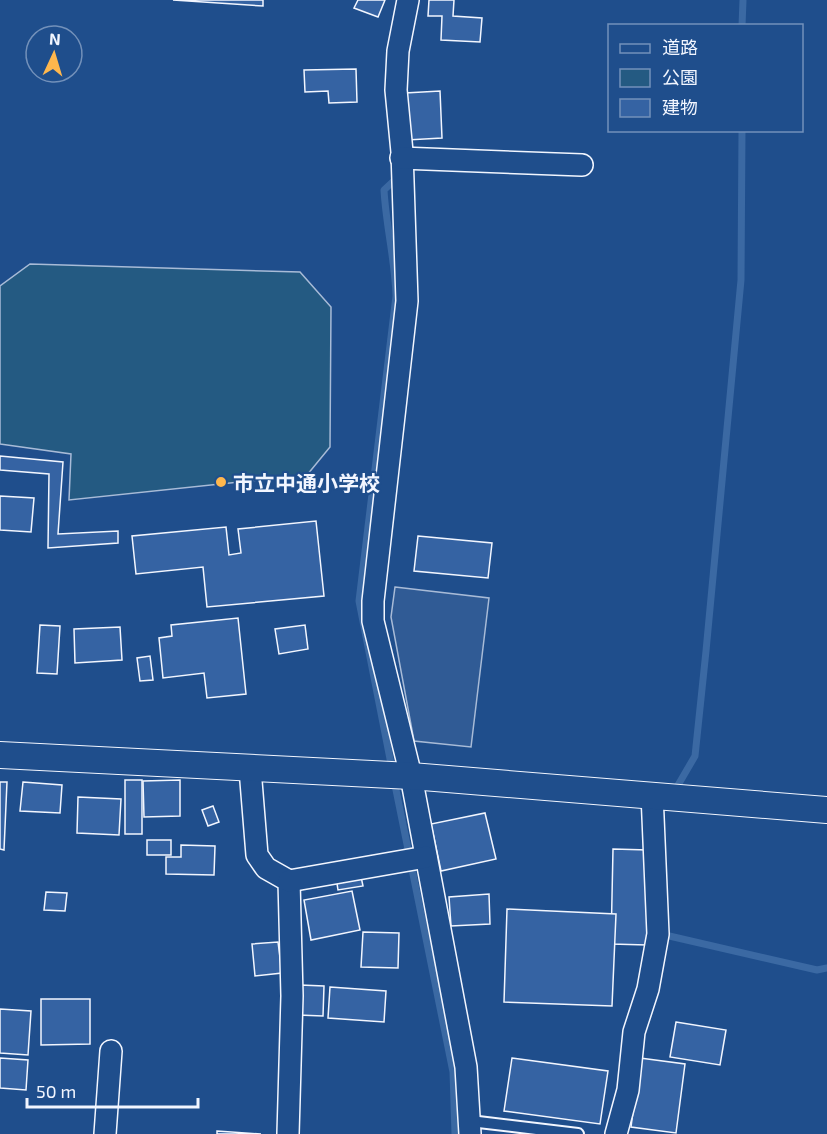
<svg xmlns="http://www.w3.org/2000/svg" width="827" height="1134" font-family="'Exo 2','Noto Sans JP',sans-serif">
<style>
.green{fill:#245a82;stroke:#a8bbd7;stroke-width:1.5}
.parking{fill:#305b95;stroke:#a8bbd7;stroke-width:1.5}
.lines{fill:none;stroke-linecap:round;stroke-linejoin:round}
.stream{stroke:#3b69a3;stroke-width:7}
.building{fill:#3563a3;stroke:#f2f6ff;stroke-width:1.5}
.service-casing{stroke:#f2f6ff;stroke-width:14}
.minor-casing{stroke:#f2f6ff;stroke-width:24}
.tertiary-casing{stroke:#f2f6ff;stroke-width:28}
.service{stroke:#1f4e8c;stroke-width:10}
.minor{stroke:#1f4e8c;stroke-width:21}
.tertiary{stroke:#1f4e8c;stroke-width:26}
.poi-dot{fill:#ffb74d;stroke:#1f4e8c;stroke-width:2}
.labels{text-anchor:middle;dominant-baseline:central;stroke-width:4.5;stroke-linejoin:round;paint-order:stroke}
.poi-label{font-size:21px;font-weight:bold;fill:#f2f6ff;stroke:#1f4e8c;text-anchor:start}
</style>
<rect width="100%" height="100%" fill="#1f4e8c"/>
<!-- green -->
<path class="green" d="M30,264L300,272L331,307L330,447L307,475L69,500L71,454L0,444V286Z"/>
<!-- parking -->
<path class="parking" d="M395,587L489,598L471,747L414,741L391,617Z"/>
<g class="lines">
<!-- stream -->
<g class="stream">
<path d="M742,26L743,0"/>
<path d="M392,769L359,601L396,296C395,260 386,226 384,190L398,177"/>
<path d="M394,780L453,1072L455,1134"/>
<path d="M674,792L695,756L706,651L741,280L742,130"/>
<path d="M665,935L817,970L827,968"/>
</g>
</g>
<!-- building -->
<g class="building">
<path d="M173,0H263V6Z"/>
<path d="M358,0H385L378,17L354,8Z"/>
<path d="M429,0H454L453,16L482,18L480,42L441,40L442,16H428Z"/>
<path d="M356,69L357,102L329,103L328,91L305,92L304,70Z"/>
<path d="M440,91L442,138L407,140L405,93Z"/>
<path d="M0,456L63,462L58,534L118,531V543L48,548L49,474L0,470Z"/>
<path d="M0,496L34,498L31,532L0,530Z"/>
<path d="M316,521L324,596L207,607L203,567L136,574L132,536L226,527L229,555L241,553L238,529Z"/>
<path d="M418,536L492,543L488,578L414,571Z"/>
<path d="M238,618L246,694L207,698L204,673L163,678L159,638L172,636L171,625Z"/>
<path d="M40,625L60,626L57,674L37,673Z"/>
<path d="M305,625L308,649L279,654L275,629Z"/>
<path d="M120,627L122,660L75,663L74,629Z"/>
<path d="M150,656L153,680L140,681L137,658Z"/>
<rect x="125" y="780" width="17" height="54"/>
<path d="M180,780V816L144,817L143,781Z"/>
<path d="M0,782H7L4,850L0,849Z"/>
<path d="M23,782L62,785L60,813L20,811Z"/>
<path d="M78,797L121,799L119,835L77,833Z"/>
<path d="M213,806L219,822L208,826L202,810Z"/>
<path d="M485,813L496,859L441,871L431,824Z"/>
<rect x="147" y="840" width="24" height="15"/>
<path d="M181,845L215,846L214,875L166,874V857H181Z"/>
<path d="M613,849L648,850L647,945L611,944Z"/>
<path d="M360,872L363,886L338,890L336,877Z"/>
<path d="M352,891L360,930L311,940L304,900Z"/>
<path d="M46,892L67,893L65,911L44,910Z"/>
<path d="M489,894L490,924L451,926L449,897Z"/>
<path d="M507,909L616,914L612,1006L504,1002Z"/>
<path d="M363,932L399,933L398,968L361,967Z"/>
<path d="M278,942L282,973L255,976L252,944Z"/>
<path d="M300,985L324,986L323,1016L298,1015Z"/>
<path d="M330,987L386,991L384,1022L328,1018Z"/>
<path d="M41,999H90V1044L41,1045Z"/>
<path d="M0,1009L31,1011L28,1055L0,1053Z"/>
<path d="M676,1022L726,1030L720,1065L670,1057Z"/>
<path d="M0,1058L28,1060L26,1090L0,1088Z"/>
<path d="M512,1058L608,1071L600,1124L504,1111Z"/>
<path d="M640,1058L685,1064L676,1133L631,1127Z"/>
<path d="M217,1131L261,1134H217Z"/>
</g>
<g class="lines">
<defs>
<path id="service" d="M470,1121L578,1134"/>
<g id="minor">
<path d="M408,0L398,51L396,90L402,152L407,301L373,601V621L411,776L466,1067L470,1134"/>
<path d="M401,158L582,165"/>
<path d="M250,769L257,855L266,868L289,881L292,996L288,1134"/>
<path d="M289,881L426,857"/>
<path d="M105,1134L111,1051"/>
<path d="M616,1134L628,1090L634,1032L648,989L658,934L652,794"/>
</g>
<path id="tertiary" d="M0,755L411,776L827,810"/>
</defs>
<!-- service casing -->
<use href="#service" class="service-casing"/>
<!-- minor casing -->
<use href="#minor" class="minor-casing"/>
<!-- tertiary casing -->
<use href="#tertiary" class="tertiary-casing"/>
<!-- service -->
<use href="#service" class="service"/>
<!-- minor -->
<use href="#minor" class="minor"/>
<!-- tertiary -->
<use href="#tertiary" class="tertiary"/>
</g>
<!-- markers -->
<circle class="poi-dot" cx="221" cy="482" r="6"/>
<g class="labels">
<!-- poi labels -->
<g class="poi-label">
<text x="233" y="482">市立中通小学校</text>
</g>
</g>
<!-- legend -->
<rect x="608" y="24" width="195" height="108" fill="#1f4e8c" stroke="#7391ba" stroke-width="1.5"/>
<rect x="620" y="44" width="30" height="9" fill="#1f4e8c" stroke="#7391ba" stroke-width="1.5"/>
<text x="662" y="54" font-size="18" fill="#f2f6ff">道路</text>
<rect x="620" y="69" width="30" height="18" fill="#245a82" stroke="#7391ba" stroke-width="1.5"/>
<text x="662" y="84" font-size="18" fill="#f2f6ff">公園</text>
<rect x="620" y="99" width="30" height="18" fill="#3563a3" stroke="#7391ba" stroke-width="1.5"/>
<text x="662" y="114" font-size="18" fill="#f2f6ff">建物</text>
<!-- north arrow -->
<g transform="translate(54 54) rotate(4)"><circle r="28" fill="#1f4e8c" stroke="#7391ba" stroke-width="1.5"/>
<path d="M0-4.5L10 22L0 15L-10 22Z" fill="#ffb74d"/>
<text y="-9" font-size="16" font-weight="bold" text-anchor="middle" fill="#f2f6ff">N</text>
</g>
<!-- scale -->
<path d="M27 1098v9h171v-9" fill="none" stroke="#f2f6ff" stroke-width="3"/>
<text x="36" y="1098" font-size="18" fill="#f2f6ff" stroke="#1f4e8c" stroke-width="4.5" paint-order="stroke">50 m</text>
</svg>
